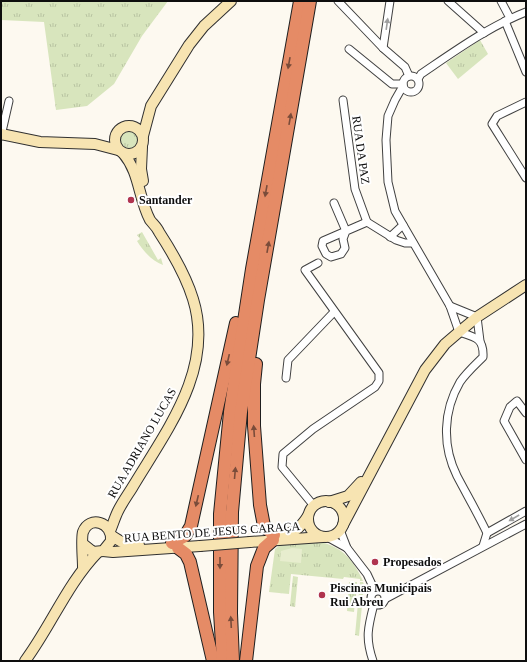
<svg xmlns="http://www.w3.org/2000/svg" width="527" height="662" font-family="'Times New Roman',serif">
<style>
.grass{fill:url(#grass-tufts)}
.pitch{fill:#e7edce}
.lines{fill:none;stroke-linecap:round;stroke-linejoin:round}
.street-casing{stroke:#414141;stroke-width:9}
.secondary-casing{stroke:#303030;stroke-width:12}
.highway-casing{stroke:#1f1f1f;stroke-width:14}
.street{stroke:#fff;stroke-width:7}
.secondary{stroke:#f7e4b2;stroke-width:10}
.highway{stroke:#e58b66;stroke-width:12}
.secondary-bridge-casing{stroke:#303030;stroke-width:12;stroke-linecap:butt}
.secondary-bridge{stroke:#f7e4b2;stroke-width:10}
.oneway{fill:#9f9f9f}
.oneway2{fill:#7a4c3a}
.poi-dot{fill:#b0344f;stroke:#fff;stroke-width:1.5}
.labels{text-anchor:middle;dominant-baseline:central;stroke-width:4;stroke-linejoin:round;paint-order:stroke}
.street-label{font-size:12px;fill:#0e0e0e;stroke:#fff}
.poi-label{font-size:12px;font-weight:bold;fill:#0e0e0e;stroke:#fff;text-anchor:start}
</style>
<defs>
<pattern id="grass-tufts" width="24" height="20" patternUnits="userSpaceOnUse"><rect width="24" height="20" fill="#d8e5bd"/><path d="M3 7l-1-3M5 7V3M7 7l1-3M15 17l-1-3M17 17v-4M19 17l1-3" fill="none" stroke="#b8c3a1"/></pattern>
</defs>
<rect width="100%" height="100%" fill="#fdf9f0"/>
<!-- grass -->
<g class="grass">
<path d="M1,1H168L142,36L114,84L87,106L56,110L44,22L1,20Z"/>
<path d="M480,40L488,54L458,79L446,63Z"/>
<circle cx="129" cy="141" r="11"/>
<path d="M142,232L158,260L161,258L163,265C152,261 143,251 137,241L140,239L137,235Z"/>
<path d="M320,542C343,547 354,561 363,581H360V579L344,577L343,579L291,574L289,594L269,592L275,549L280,545Z"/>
<path d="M293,576L298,577L295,607L290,606Z"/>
<path d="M349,582H357L354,612L347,611Z"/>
<path d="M360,582H363L364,585L359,636L355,635Z"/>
</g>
<!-- pitch -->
<path class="pitch" d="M292,548L302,549L301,563L280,561L281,551Z"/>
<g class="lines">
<defs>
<g id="street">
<path d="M338,1L383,48L405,67L409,76"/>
<path d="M448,1L484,33"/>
<path d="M501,1L510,18"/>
<path d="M505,21L526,72"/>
<path d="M383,48L390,1"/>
<path d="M349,49L392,84H403"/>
<circle cx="411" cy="84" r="8"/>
<path d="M418,79L421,74C455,51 488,27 526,12"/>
<path d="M403,86L395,100L388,116L386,140L388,182L395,211L450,306L459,332C475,337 484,338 483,357C476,364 466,373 460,382C443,411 442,446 457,476C467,495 478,514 487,533L483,546"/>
<path d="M343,100L355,189L367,222L396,240L405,243H413"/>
<path d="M526,102L497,116L492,124L526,178"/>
<path d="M1,136L9,101"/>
<path d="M334,203L346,231L343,239L345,248L341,254L331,257L326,254L322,246L323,241L367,222"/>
<path d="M390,237L403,225"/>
<path d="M450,306L477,317L480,341"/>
<path d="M286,378L288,360L334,312"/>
<path d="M526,413L517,401L510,407L504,421L526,460"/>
<path d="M314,506L282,467L283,454L313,429L375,387L379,381V373L305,270L318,263"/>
<path d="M340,530L347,548L367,574L375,591"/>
<path d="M487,533L526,511"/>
<path d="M327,537L347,548"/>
<circle cx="378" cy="598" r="7"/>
<path d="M385,599L526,524"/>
<path d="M373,661C365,638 368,627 374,604"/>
</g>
<g id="secondary">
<circle cx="129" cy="140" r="14"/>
<path d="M1,134L40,142L95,144L118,150"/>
<path d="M143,136L151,106L189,45L204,26L231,1"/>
<path d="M142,147L141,169L143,181"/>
<circle cx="326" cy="519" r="18"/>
<path d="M329,502L348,496L361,482"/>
<path d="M343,525L425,370L445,344L459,332L477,317L526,285"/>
<path d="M110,531C113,524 115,517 118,511C122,503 127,496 132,488C166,431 215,369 193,299C186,276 172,252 159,232C157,227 153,224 150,220C138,197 140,173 123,153"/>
<path d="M280,535C294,534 301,527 308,516"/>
<path d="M112,536C121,542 128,546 139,545"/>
<path d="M250,542L323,537"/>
<path d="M83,544L93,552L103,551L111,541C113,522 89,515 83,532C81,538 83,559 83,567"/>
<path d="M103,551L113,552L200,546"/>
<path d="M25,661C51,626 67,584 98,552"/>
</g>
<g id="highway">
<path d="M256,364L254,384V426L260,505L264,526L274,535"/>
<path d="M172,543L185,536L191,526L236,323"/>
<path d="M178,548L186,554L190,562L213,661"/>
<path d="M223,661L220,612V514L230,412L252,269L300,1"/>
<path d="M233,661L231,613L232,512L241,412L258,300L310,1"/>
<path d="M246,661L257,566L264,548L273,540"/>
</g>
</defs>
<!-- street casing -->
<use href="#street" class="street-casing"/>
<!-- secondary casing -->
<use href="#secondary" class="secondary-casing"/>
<!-- highway casing -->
<use href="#highway" class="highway-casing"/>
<!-- street -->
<use href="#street" class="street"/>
<!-- secondary -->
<use href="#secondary" class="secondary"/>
<!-- highway -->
<use href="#highway" class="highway"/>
<defs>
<path id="secondary-bridge" d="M200,546L250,542"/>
</defs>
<!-- secondary-bridge casing -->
<use href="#secondary-bridge" class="secondary-bridge-casing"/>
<!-- secondary-bridge -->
<use href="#secondary-bridge" class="secondary-bridge"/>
</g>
<!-- one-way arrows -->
<defs><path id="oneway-solid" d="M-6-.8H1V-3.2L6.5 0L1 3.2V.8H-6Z"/></defs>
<g class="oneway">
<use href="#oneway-solid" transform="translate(387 24) rotate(-82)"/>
<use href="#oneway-solid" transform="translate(514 518) rotate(150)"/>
</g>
<g class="oneway2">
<use href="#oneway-solid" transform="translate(289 63) rotate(100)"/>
<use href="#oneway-solid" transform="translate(290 119) rotate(-80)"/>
<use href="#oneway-solid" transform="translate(266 191) rotate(100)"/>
<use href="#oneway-solid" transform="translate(268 247) rotate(-80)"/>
<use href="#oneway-solid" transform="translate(228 360) rotate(103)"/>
<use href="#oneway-solid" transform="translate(254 431) rotate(-94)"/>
<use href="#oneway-solid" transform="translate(235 473) rotate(-85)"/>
<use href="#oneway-solid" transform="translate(197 501) rotate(103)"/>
<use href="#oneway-solid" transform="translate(220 563) rotate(90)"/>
<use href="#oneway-solid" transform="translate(231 622) rotate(-93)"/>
</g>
<!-- markers -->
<g class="poi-dot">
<circle cx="131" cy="200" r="4"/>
<circle cx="375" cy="562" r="4"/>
<circle cx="322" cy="595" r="4"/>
</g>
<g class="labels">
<!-- street labels -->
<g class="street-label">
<text transform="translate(361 150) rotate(82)">RUA DA PAZ</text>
<text transform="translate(142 443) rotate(-60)">RUA ADRIANO LUCAS</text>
<text transform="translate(212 532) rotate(-4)">RUA BENTO DE JESUS CARAÇA</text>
</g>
<!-- poi labels -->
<g class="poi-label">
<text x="139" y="200">Santander</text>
<text x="383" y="562">Propesados</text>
<text x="330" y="588">Piscinas Municipais<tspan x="330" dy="14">Rui Abreu</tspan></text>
</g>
</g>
<!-- border -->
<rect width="527" height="662" fill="none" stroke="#0e0e0e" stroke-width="4"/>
</svg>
